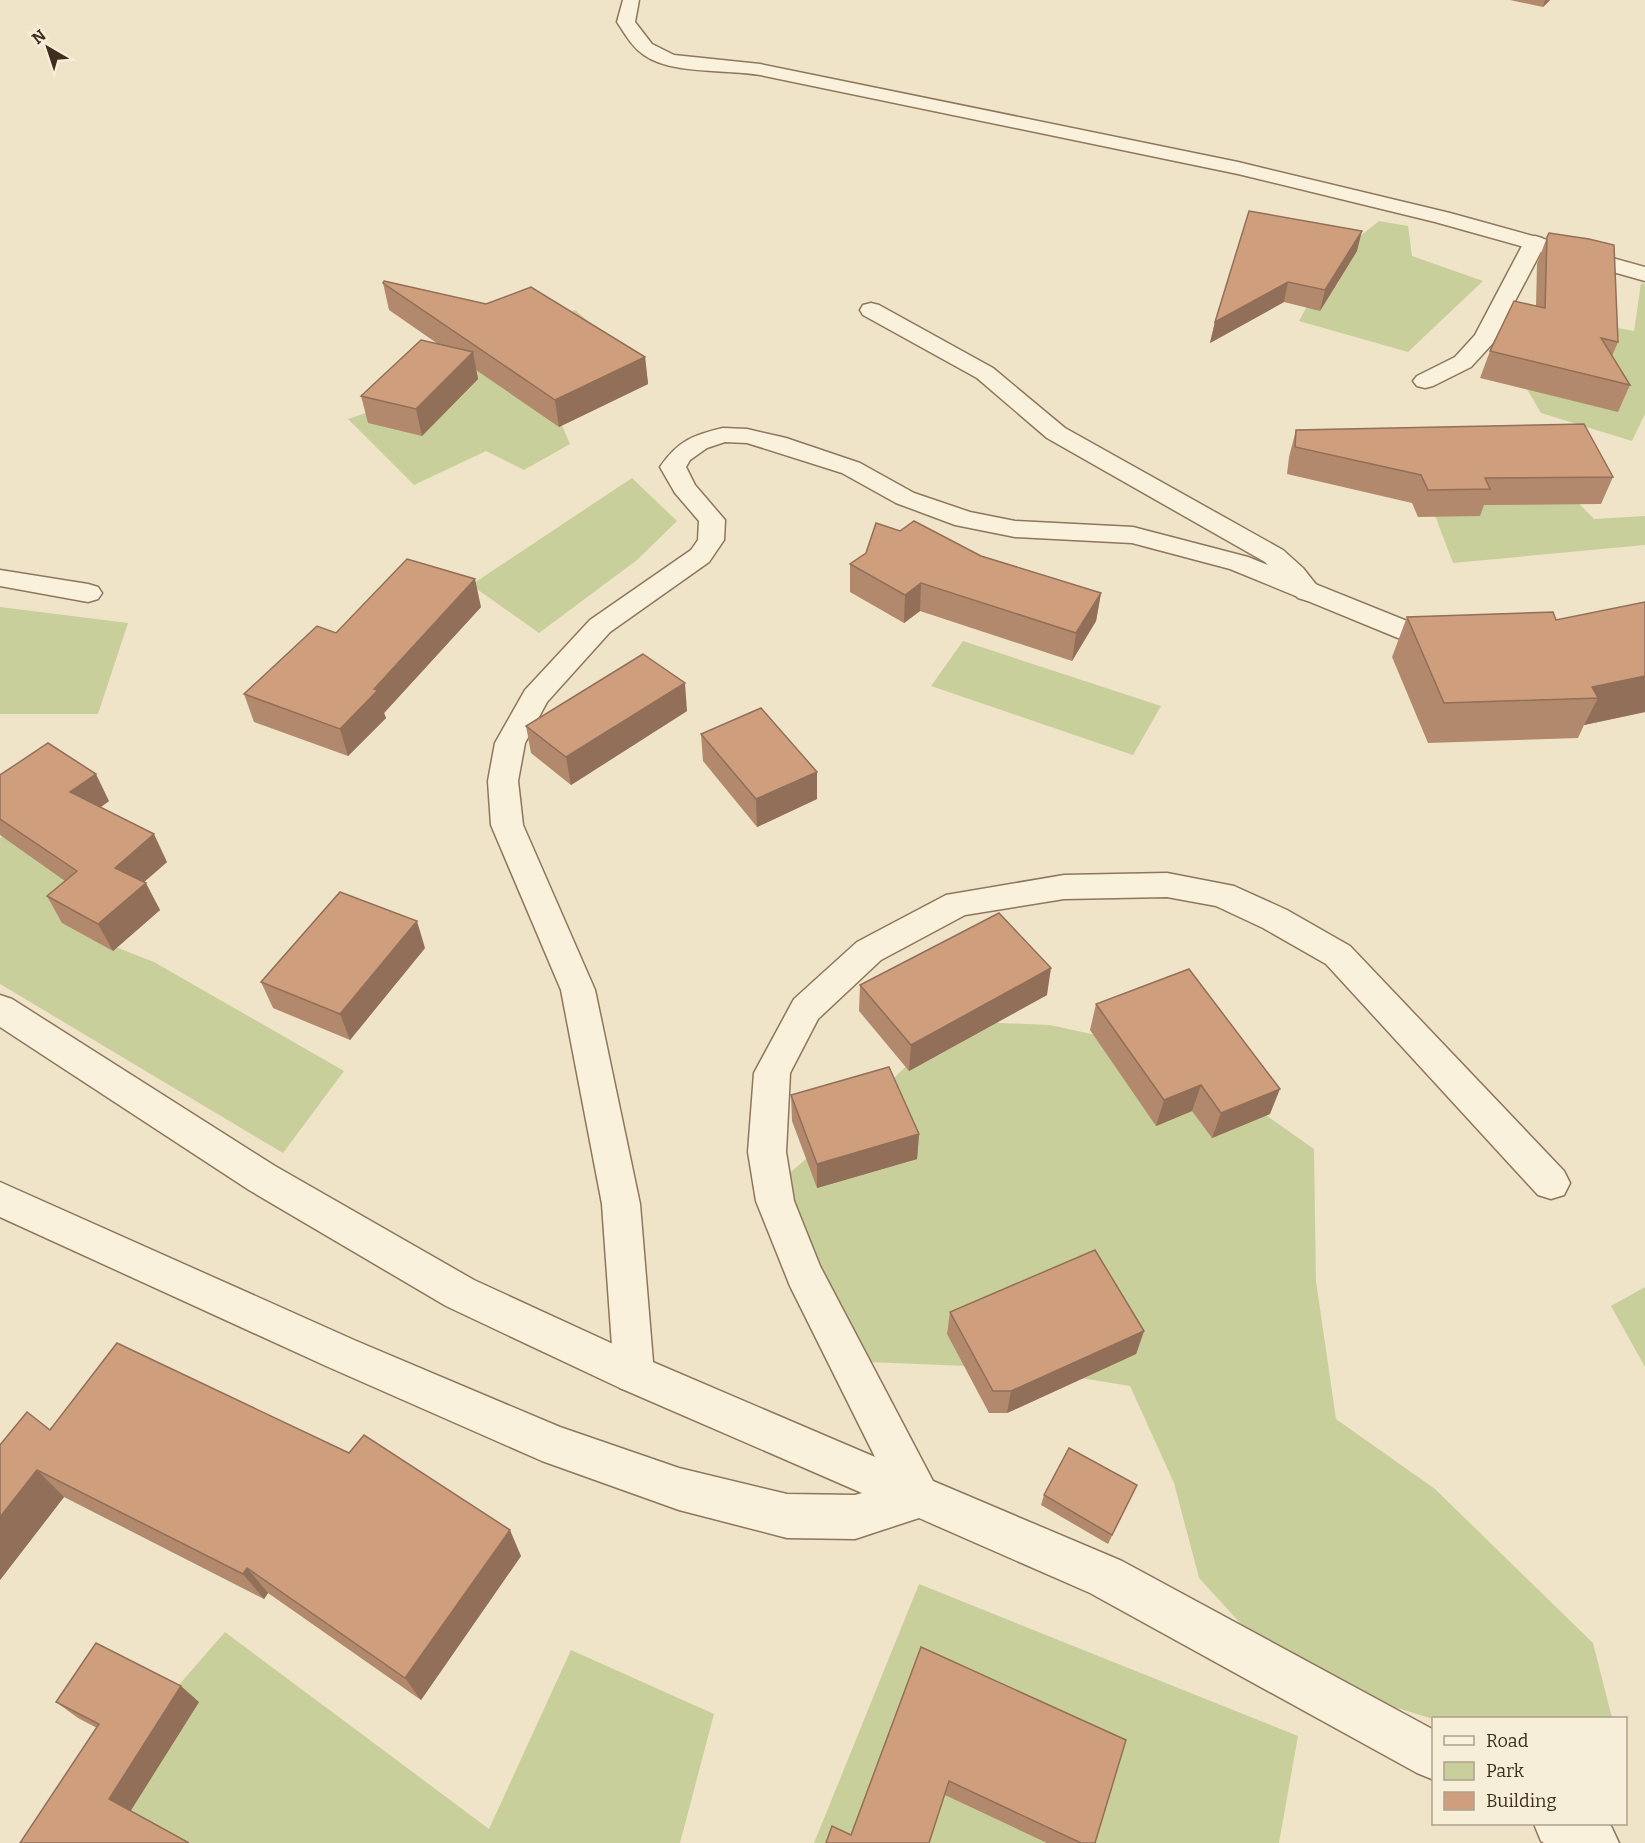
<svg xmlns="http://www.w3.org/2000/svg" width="1645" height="1843" font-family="Bitter,serif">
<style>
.green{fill:#c9cf9b}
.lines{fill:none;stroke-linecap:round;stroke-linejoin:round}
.service-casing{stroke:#8d765c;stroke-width:3}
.minor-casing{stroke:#8d765c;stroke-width:3}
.service{fill:#faf1dc;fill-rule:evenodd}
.minor{fill:#faf1dc;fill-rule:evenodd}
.wall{fill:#b2896c}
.shaded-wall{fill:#916f58}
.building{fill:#cf9f7d;stroke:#916f58;stroke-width:1.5}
</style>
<rect width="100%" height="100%" fill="#f0e4c8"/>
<!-- green -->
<g class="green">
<path d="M1379,221L1408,226L1412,256L1483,281L1408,352L1299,321L1334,257Z"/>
<path d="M1641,283L1645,284V414L1632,441L1541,413L1515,369L1543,314L1634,331Z"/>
<path d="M575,310L624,351L551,400L570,444L524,470L486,451L414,485L348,419L429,392L485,348Z"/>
<path d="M632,478L677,521L637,560L539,633L471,585Z"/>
<path d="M1423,484L1564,488L1594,519L1645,516V545L1453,563Z"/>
<path d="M0,607L128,623L98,714H0Z"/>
<path d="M963,641L1161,706L1133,755L931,686Z"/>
<path d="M26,820L139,872L80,933L154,962L344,1071L283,1153L0,984V838Z"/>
<path d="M953,1021L1050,1025L1178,1053L1314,1149L1316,1281L1336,1419L1435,1489L1593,1643L1612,1718L1433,1719L1287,1674L1199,1578L1174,1483L1130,1386L1019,1368L867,1362L778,1183L842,1128Z"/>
<path d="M1645,1287V1367L1611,1306Z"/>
<path d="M919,1584L1298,1736L1279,1843H814Z"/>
<path d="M225,1632L489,1829L571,1650L714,1714L680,1843H41Z"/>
</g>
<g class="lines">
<defs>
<g id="service">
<path d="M623,0H639L635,22L652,44L674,55L760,64L1238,162L1450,213L1645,267V281L1435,222L1238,174L760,75C727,69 672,75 644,55C632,47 625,34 617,22Z"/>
<path d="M723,428L747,429L786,438L860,463L914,493L970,512L1015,521L1133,527L1248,557L1412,623L1456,630L1460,636L1456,642L1446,645L1398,638L1230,569L1132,543L1015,537L955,525L896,503L842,473L747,443L725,442L707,448L690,460L686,467L695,485L725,520L724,540L709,562L610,632L547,702L525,743L518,781L523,825L595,990L640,1204L654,1374L648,1388L634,1393L620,1388L614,1374L602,1204L561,990L491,825L488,781L495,743L525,690L590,620L691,550L698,540L699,521L675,493L660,467C678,441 693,435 723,428Z"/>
<path d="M0,570L88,584L98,587L102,593L98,599L88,602L0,586Z"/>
</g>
<g id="minor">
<path d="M1535,236L1542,238L1546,242L1493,343L1471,367L1433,386L1425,388L1417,386L1413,381L1417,376L1455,357L1475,335L1524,242L1528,238Z"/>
<path d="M871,303L879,305L993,368L1065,428L1283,550L1303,568L1322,592L1318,598L1308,601L1298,598L1265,562L1047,438L977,378L863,315L860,310L863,305Z"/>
<path d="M1167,873L1234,886L1287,910L1350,946L1564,1171L1570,1183L1564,1195L1551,1199L1538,1195L1326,964L1263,928L1216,906L1167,897L1064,899L965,915L881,960L818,1019L790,1073L786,1152L794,1201L820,1266L933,1481L1122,1561L1434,1730V1780L1417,1773L1090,1593L919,1518L855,1539L787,1538L679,1510L542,1461L326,1366L0,1217V1182L354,1340L560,1427L679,1468L787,1494L855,1495L862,1493L620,1388L446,1306L249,1190L0,1027V995L12,999L275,1166L474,1280L648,1360L875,1457L790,1286L756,1201L748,1152L754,1073L794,999L857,942L946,895L1064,875Z"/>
<path d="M1534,1824H1607L1611,1826L1619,1843H1544L1541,1841Z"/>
</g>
</defs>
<!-- service casing -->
<use href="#service" class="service-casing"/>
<!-- minor casing -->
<use href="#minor" class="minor-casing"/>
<!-- service -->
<use href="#service" class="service"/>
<!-- minor -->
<use href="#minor" class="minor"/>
</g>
<!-- wall -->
<g class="wall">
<path d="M1510,0H1550L1543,7Z"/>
<path d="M1249,211L1357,251L1320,311L1284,302L1210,343L1215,322Z"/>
<path d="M1547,237L1618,342L1612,356L1630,385L1618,412L1480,378L1490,351L1536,306L1537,264Z"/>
<path d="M383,283L645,357L648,384L559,427L476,370L478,379L422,436L368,423L361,396L438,344L389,310Z"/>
<path d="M1296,430L1613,477L1601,504L1484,505L1480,516L1418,517L1412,503L1287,474L1289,457Z"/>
<path d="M981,556L1101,593L1096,621L1072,661L920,611L904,623L850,592V564Z"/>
<path d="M481,607L384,713L386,718L348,756L254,722L244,694L336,633Z"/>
<path d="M1407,617L1556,620L1645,712L1584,725L1578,738L1428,743L1392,657Z"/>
<path d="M687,711L571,785L531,753L526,726Z"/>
<path d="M701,734L817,772V799L757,827L703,761Z"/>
<path d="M0,775L109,801L101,807L167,862L144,882L160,910L113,951L62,923L47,896L65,881L0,835Z"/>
<path d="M425,948L350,1040L273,1008L261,982Z"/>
<path d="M860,985L1047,995L909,1071L859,1011Z"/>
<path d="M1096,1004L1270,1114L1212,1138L1192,1111L1156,1126L1090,1030Z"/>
<path d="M791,1095L919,1134L917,1159L817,1188L792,1121Z"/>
<path d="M950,1312L1144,1331L1136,1354L1007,1413H989L947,1334Z"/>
<path d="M50,1430L521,1556L421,1700L268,1593L264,1599L64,1497L0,1580V1445Z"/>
<path d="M1137,1485L1108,1544L1041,1505L1044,1495Z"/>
<path d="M921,1647L1095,1843H1047L945,1795L851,1835Z"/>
<path d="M56,1702H199L130,1811L20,1843L97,1728L78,1718Z"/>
</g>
<!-- shaded-wall -->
<g class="shaded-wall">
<path d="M1545,0H1550L1543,7Z"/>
<path d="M1362,231L1357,251L1320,311L1325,290Z"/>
<path d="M1288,282L1284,302L1210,343L1215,322Z"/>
<path d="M473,352L478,379L422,436L416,409Z"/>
<path d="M645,357L648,384L559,427L555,400Z"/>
<path d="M475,579L481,607L384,713L386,718L348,756L340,729L374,689Z"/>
<path d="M921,583L920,611L904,623L905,595Z"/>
<path d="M1101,593L1096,621L1072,661L1076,633Z"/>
<path d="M1645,676V712L1584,725L1598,698L1592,687Z"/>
<path d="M685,683L687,711L571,785L566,757Z"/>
<path d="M817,772V799L757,827L756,799Z"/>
<path d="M96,774L109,801L84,819L70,792Z"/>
<path d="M154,834L167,862L129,895L115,868Z"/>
<path d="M146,883L160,910L113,951L98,924Z"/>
<path d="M417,921L425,948L350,1040L340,1014Z"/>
<path d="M1051,968L1047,995L909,1071L911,1045Z"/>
<path d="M1201,1085L1192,1111L1156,1126L1164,1100Z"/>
<path d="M1280,1089L1270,1114L1212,1138L1221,1113Z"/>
<path d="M919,1134L917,1159L817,1188V1164Z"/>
<path d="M1144,1331L1136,1354L1007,1413L1011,1391Z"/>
<path d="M37,1470L64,1497L0,1580V1517Z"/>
<path d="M510,1530L521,1556L421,1700L405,1678Z"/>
<path d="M247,1568L268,1593L264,1599L243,1574Z"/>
<path d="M181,1686L199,1702L130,1812L109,1799Z"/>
</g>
<!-- building -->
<g class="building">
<path d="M1249,211L1362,231L1325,290L1288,282L1215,322Z"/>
<path d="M1549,233L1589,239L1614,245L1618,342L1601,338L1630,385L1490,351L1514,301L1545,308L1547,237Z"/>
<path d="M384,281L486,304L531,287L645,357L555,400L383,283Z"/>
<path d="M421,340L473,352L416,409L361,396Z"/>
<path d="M1584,424L1613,477L1485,478L1490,489L1428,490L1421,475L1295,447L1296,430Z"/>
<path d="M914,521L981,556L1101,593L1076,633L921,583L905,595L850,564L866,553L876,523L900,531Z"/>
<path d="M407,559L475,579L374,689L378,690L340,729L244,694L317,626L336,633Z"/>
<path d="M1645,602V676L1592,687L1598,698L1444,703L1407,617L1553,612L1556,620Z"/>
<path d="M643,654L685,683L566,757L526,726Z"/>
<path d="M761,708L817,772L756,799L701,734Z"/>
<path d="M48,743L96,774L70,792L154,834L115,868L146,883L98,924L47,896L77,871L0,819V775Z"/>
<path d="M340,892L417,921L340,1014L261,982Z"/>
<path d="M999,913L1051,968L911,1045L860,985Z"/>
<path d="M1189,969L1280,1089L1221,1113L1201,1085L1164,1100L1096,1004Z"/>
<path d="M889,1067L919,1134L817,1164L791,1095Z"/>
<path d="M1095,1250L1144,1331L1011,1391H993L950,1312Z"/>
<path d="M117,1343L349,1453L364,1435L510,1530L405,1678L247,1568L243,1574L37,1470L0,1517V1445L27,1412L50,1430Z"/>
<path d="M1069,1448L1137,1485L1112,1535L1044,1495Z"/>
<path d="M96,1643L181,1686L109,1799L189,1843H20L99,1724L56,1702Z"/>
<path d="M921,1647L1126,1740L1095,1843H1081L949,1781L929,1843H826L832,1826L851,1835Z"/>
</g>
<!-- legend -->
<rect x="1432" y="1717" width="195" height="108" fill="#f7eed8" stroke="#ada18e" stroke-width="1.5"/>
<rect x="1444" y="1736" width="30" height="9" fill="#faf1dc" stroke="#ada18e" stroke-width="1.5"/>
<text x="1486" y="1747" font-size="18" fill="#3d2e20">Road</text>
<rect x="1444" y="1762" width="30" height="18" fill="#c9cf9b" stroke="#ada18e" stroke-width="1.5"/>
<text x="1486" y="1777" font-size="18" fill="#3d2e20">Park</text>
<rect x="1444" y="1792" width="30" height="18" fill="#cf9f7d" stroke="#ada18e" stroke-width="1.5"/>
<text x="1486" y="1807" font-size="18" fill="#3d2e20">Building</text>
<!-- north arrow -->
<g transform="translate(48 48) rotate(321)" stroke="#f7eed8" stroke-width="4.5" paint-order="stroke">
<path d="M0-4.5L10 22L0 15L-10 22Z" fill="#3d2e20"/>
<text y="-9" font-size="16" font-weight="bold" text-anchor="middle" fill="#3d2e20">N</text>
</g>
</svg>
